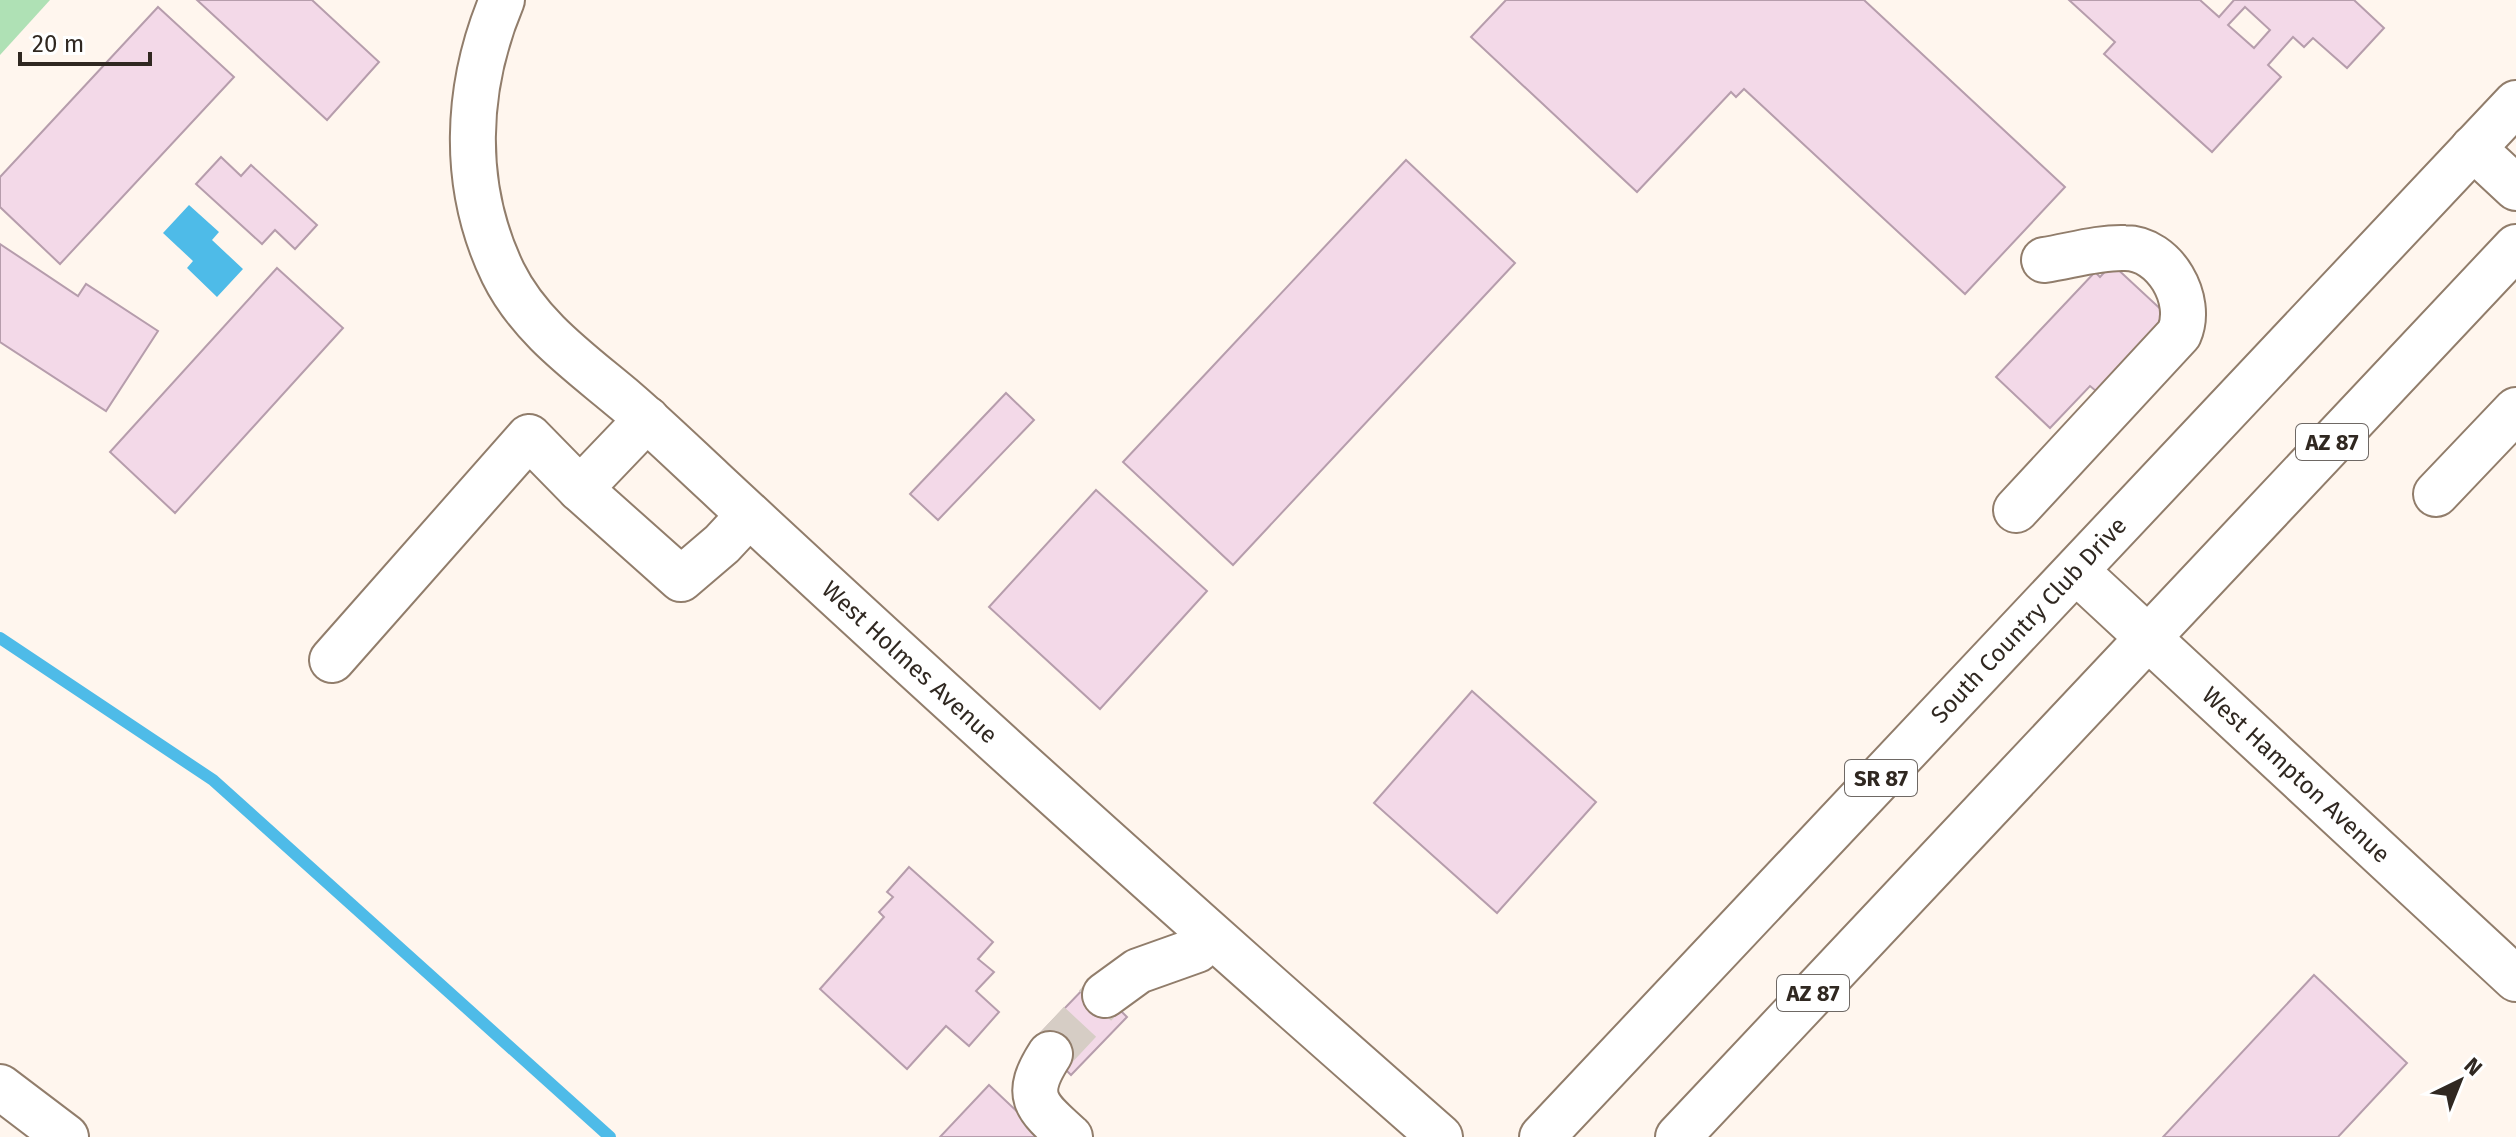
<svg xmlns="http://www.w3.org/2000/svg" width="2516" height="1137" font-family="'Fira Sans',sans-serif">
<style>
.green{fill:#afe1b5}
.water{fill:#4ebbe8}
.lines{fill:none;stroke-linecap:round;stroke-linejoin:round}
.stream{stroke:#4ebbe8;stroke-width:12}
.building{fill:#f3d9e8;stroke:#b69dac;stroke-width:2;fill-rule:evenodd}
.minor-tunnel{stroke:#d6cdc5;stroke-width:44;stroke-dasharray:44 22;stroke-linecap:butt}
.minor-casing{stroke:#917d6b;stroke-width:48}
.major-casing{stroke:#917d6b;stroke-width:48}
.highway-casing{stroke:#917d6b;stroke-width:48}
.minor{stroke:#fff;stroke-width:44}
.major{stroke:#fff;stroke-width:44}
.highway{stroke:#fff;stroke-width:44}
.labels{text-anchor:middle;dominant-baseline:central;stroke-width:6;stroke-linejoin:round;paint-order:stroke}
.shield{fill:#fff;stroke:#6e6864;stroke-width:2}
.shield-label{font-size:22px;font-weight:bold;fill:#302821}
.street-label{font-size:24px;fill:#302821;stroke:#fff}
</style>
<rect width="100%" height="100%" fill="#fff6ee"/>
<!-- green -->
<path class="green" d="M0,0H50L0,55Z"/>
<!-- water -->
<path class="water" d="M189,205L219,232L212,240L243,269L217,297L187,268L193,261L163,233Z"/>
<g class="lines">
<!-- stream -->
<path class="stream" d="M0,638L213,780L610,1137"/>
</g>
<!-- building -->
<g class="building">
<path d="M197,0H312L379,62L327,120Z"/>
<path d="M1506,0H1864L2065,187L1965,294L1744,89L1736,97L1731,92L1637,192L1471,37Z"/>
<path d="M2069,0H2200L2219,17L2234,0H2354L2384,28L2347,68L2313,38L2304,47L2293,37L2268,65L2281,77L2212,152L2104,54L2115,42ZM2245,7L2270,30L2254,48L2228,25Z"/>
<path d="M158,7L234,77L60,264L0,207V177Z"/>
<path d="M221,157L241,176L251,165L317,225L295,249L275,230L262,244L196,184Z"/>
<path d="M1406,160L1515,263L1233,565L1123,462Z"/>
<path d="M0,244L78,296L86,284L158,331L106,411L0,342Z"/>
<path d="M2112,264L2167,315L2096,391L2090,386L2050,428L1996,377L2095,272L2100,277Z"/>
<path d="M277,268L343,328L175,513L110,452Z"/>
<path d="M1006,393L1034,420L938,520L910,494Z"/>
<path d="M1096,490L1207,591L1100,709L989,607Z"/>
<path d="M1472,691L1596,802L1497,913L1374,803Z"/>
<path d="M909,867L993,942L978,959L994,972L976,991L999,1012L969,1046L946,1026L907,1069L820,989L884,917L879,912L893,897L887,892Z"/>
<path d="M2314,975L2407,1063L2338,1137H2163Z"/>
<path d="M1091,981L1127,1017L1071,1075L1035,1039Z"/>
<path d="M989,1085L1043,1136L1042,1137H940Z"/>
</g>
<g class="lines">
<!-- minor-tunnel -->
<path class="minor-tunnel" d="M1050,1054L1105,995"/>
<defs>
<g id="minor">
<path id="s1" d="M502,0C465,88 461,186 503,273C530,328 581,363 627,402C656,427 685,455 713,481C952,704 1195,922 1440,1137"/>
<path d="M580,489L681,579L722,544L749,515"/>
<path d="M2436,494L2516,410"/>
<path d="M2016,510L2179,334C2194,300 2165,248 2125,248C2099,247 2070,256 2044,260"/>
<path id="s2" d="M2076,571L2516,979"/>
<path d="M332,660L529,437L580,489L647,419"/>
<path d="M1105,995L1138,971L1197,950"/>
<path d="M1050,1054C1023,1096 1035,1106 1070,1137"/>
</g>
<g id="major">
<path d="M2473,148L2516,188"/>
<path id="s3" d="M1542,1137L2516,103"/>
<path d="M1678,1137L2516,247"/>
</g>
<path id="highway" d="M0,1087L66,1137"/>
</defs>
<!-- minor casing -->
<use href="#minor" class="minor-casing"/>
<!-- major casing -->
<use href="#major" class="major-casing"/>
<!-- highway casing -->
<use href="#highway" class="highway-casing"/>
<!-- minor -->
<use href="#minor" class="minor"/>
<!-- major -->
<use href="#major" class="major"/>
<!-- highway -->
<use href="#highway" class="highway"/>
</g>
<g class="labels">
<!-- shield labels -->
<g class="shield">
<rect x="2296" y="424" width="72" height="36" rx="6"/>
<rect x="1845" y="760" width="72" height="36" rx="6"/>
<rect x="1777" y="975" width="72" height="36" rx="6"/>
</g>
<g class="shield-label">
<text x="2332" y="442">AZ 87</text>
<text x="1881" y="778">SR 87</text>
<text x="1813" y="993">AZ 87</text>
</g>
<!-- street labels -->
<g class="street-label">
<text stroke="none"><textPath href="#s3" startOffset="710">South Country Club Drive</textPath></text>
<text stroke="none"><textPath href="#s1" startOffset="846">West Holmes Avenue</textPath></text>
<text stroke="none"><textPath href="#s2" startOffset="300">West Hampton Avenue</textPath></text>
</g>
</g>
<!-- north arrow -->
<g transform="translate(2460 1081) rotate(43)" stroke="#ffffff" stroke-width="6" paint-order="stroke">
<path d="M0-6L14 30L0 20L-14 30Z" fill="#302821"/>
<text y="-12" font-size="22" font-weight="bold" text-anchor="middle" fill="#302821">N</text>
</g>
<!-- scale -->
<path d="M20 52v12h130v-12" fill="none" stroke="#302821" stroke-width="4"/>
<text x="32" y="52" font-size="24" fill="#302821" stroke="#ffffff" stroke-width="6" paint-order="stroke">20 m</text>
</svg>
